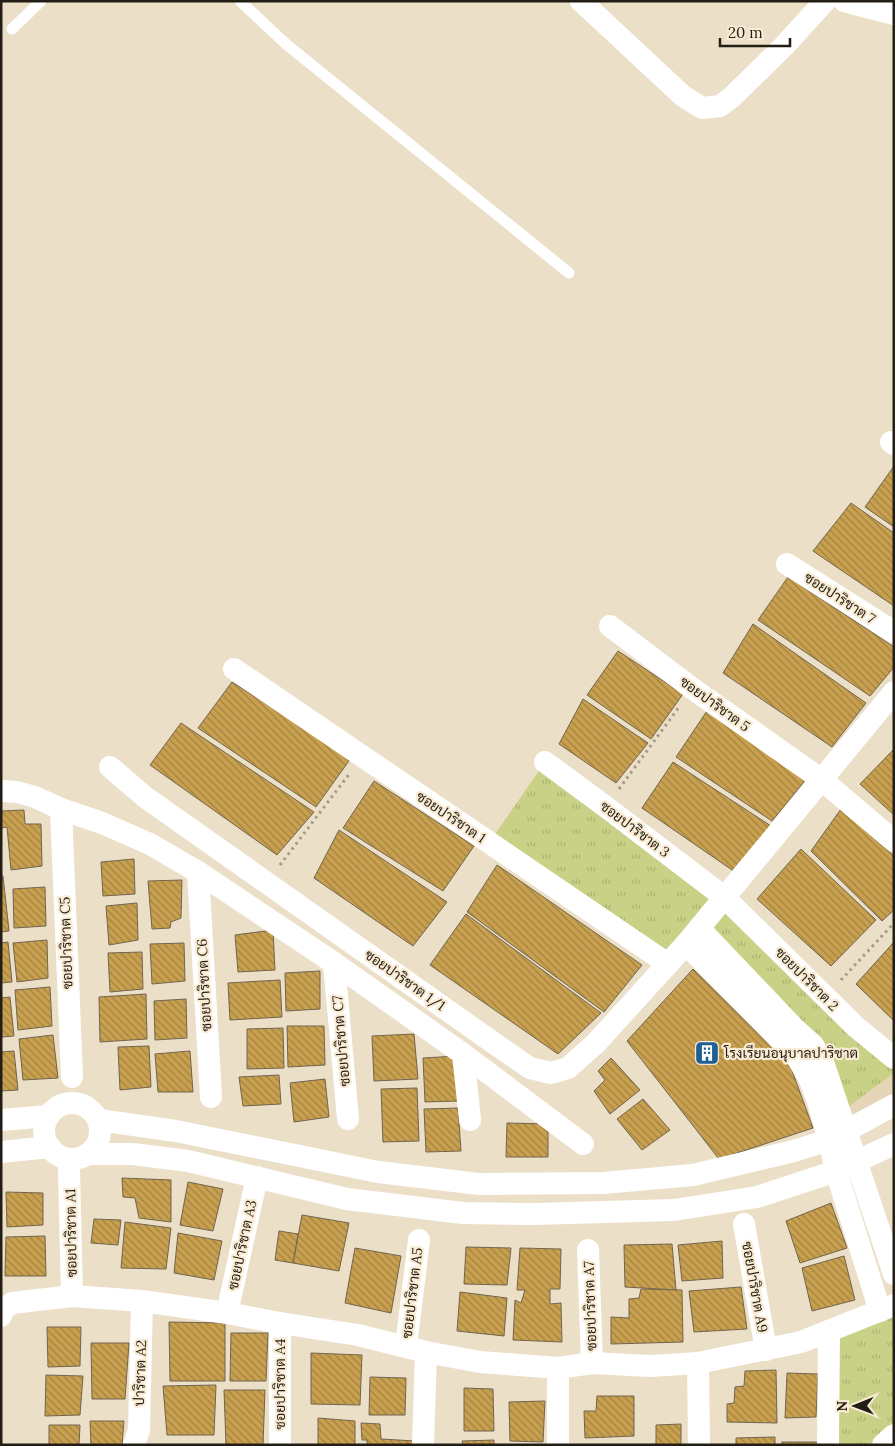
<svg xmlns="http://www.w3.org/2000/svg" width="895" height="1446" font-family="Lora,Sarabun,serif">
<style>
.built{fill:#e6d5b6}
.park{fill:url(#park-tufts)}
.building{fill:url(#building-back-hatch);stroke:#706550}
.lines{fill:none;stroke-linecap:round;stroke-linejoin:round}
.path{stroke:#a49a87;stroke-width:3;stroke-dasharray:2.5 4;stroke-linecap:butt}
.lane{stroke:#fff;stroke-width:11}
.street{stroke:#fff;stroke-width:22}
.labels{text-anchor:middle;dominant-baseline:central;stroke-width:4.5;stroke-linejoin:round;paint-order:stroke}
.street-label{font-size:14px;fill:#231e15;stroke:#faecd4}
.poi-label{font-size:14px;fill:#231e15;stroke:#faecd4;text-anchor:start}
</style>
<defs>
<pattern id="park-tufts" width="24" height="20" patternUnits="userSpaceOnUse" patternTransform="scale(1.25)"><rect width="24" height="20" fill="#c9d187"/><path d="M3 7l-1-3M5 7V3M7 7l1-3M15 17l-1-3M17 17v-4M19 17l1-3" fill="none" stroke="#acb374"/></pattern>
<pattern id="building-back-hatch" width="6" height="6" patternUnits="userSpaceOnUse" patternTransform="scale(1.25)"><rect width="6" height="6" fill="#c8a04f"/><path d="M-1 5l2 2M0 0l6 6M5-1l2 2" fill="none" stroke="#a28240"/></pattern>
</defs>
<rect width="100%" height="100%" fill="#ecdfc7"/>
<!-- built -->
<path class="built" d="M894,1073V1105L846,1131L840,1113Z"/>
<!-- park -->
<g class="park">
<path d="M545,762L724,897L894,1058V1073L840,1113L699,928L668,964L489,843Z"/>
<path d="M894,1305V1435L883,1445H828L829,1331Z"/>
</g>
<!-- building -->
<g class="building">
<path d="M894,466V527L865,507Z"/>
<path d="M851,503L894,533V606L813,551Z"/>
<path d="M788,577L894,647V667L870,696L758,620Z"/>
<path d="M753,624L866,703L832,747L723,673Z"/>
<path d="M618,651L683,694L651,739L587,695Z"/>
<path d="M232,682L351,758L316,807L198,728Z"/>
<path d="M583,699L648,743L616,783L559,744Z"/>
<path d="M709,708L807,778L772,821L676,757Z"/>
<path d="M181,723L314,812L277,855L150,765Z"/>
<path d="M894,749V815L860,784Z"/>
<path d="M673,762L771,826L735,872L642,808Z"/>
<path d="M374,781L474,846L443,891L343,828Z"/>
<path d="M841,809L894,856V910L882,921L811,851Z"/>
<path d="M24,810L25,824H41L42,866L11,870L7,827L1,828V811Z"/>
<path d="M339,830L447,902L413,946L314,878Z"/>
<path d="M801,849L876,920L831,966L757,899Z"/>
<path d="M134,859L135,894L103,896L101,862Z"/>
<path d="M497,865L642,965L604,1012L467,912Z"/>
<path d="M1,876H3L9,931L1,932Z"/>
<path d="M182,880L181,918L171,922L170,928L152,929L148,881Z"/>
<path d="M45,887L46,926L14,928L13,889Z"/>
<path d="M137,903L138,940L109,945L106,906Z"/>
<path d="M466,914L601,1013L558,1054L430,965Z"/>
<path d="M273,930L275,970L238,972L235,935Z"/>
<path d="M47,940L48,978L17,982L13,943Z"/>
<path d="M8,942L12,982L1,983V943Z"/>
<path d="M894,942V1021L856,984Z"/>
<path d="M184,943L185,981L152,984L150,944Z"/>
<path d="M142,952L143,989L110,992L108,953Z"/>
<path d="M693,969L790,1065L813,1128L719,1159L627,1041Z"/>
<path d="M320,971V1009L286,1011L285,973Z"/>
<path d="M280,980L282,1017L230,1020L228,983Z"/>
<path d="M50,987L52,1026L18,1030L15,990Z"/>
<path d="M146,994L147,1039L100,1042L99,997Z"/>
<path d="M10,997L14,1036L1,1037V998Z"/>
<path d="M186,999L187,1038L155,1040L154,1001Z"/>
<path d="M287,1026H324L325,1065L288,1067Z"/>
<path d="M283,1028L284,1068L247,1069V1029Z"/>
<path d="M414,1034L418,1079L374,1081L372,1036Z"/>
<path d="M53,1035L58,1078L23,1080L19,1039Z"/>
<path d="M149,1046L151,1087L120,1090L118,1047Z"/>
<path d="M14,1051L18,1090L1,1091V1052Z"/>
<path d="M190,1051L193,1092H158L155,1054Z"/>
<path d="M457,1056L459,1101L425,1102L423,1058Z"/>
<path d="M611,1058L640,1090L610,1114L594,1091L605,1080L598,1071Z"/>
<path d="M279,1075L281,1104L243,1106L239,1077Z"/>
<path d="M325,1079L329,1117L294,1122L290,1083Z"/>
<path d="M417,1088L419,1141L383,1142L381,1089Z"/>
<path d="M643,1099L670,1130L642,1150L617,1119Z"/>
<path d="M458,1108L461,1151L426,1152L424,1109Z"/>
<path d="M507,1123L548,1124V1157H506Z"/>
<path d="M122,1178L171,1180V1222L139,1218L135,1198L123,1197Z"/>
<path d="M188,1182L223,1189L213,1231L180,1225Z"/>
<path d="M6,1192L43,1193V1225L7,1227Z"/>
<path d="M831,1203L847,1248L800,1263L786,1221Z"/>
<path d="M302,1215L349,1223L339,1271L293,1263Z"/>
<path d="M94,1219L121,1220L118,1245L91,1243Z"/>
<path d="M125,1222L171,1228L166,1269L121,1268Z"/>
<path d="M279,1231L298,1234L293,1263L275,1260Z"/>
<path d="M178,1233L222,1241L214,1280L174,1273Z"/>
<path d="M45,1236L46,1276H5L6,1237Z"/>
<path d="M722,1241L723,1278L682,1281L678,1245Z"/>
<path d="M672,1244L676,1290L625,1287L624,1245Z"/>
<path d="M466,1247L511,1248L507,1285L464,1284Z"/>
<path d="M355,1248L401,1256L391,1313L345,1303Z"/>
<path d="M520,1248L561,1249L560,1289H550V1304L561,1303L562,1342L513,1340L515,1300L521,1303L525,1290H517Z"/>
<path d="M844,1256L855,1300L812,1311L802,1268Z"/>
<path d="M741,1287L747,1329L694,1332L689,1291Z"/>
<path d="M641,1289L682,1290L683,1342L611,1344V1317L629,1318V1299L639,1298Z"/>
<path d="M460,1292L507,1298L504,1336L457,1331Z"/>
<path d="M169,1322L225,1323V1381H170Z"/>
<path d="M47,1327H81L80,1366L48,1367Z"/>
<path d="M231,1333H268L266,1381H230Z"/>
<path d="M91,1343H129L125,1399H92Z"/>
<path d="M311,1353L362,1355L360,1405L311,1404Z"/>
<path d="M776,1370L777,1423L727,1422V1404L734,1403L735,1387L744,1386L745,1371Z"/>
<path d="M787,1373L818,1374L816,1417L785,1418Z"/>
<path d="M46,1375L83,1376L80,1415L45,1416Z"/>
<path d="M370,1377L406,1378L405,1415H369Z"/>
<path d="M216,1385L214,1435H167L163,1386Z"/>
<path d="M464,1388L493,1389L494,1431H464Z"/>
<path d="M224,1390H265L263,1445H226Z"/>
<path d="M597,1396H634V1436L585,1438L584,1411H596Z"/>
<path d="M545,1401L543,1442L510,1441L509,1402Z"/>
<path d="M318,1418L355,1421V1445H318Z"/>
<path d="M90,1421H124L122,1445H91Z"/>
<path d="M361,1423L380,1424L381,1439L415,1441V1445H367V1440H362Z"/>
<path d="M681,1424V1445H644L656,1444V1425Z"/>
<path d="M49,1425H80L79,1445H49Z"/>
<path d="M775,1437V1445H736V1438Z"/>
<path d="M494,1440V1445H463L462,1441Z"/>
<rect x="782" y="1442" width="38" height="3"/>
</g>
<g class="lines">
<!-- path -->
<g class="path">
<path d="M619,789L679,707"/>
<path d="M280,865L350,773"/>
<path d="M841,980L894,923"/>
</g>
<!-- lane -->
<g class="lane">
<path d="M240,1L286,44L569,273"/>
<path d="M12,29L41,1"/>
</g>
<!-- street -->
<g class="street">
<path d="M581,1L683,96L702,108L720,106L732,97L784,46L825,1"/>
<path d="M844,1L894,14"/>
<path d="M891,442L894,444"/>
<path d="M787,564L894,632"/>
<path d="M610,626L693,689L822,780L894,841"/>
<path d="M234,669L668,964"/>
<path d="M545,762L606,807L724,897L856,1027L894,1058"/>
<path d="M110,767L145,797L498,1046L530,1068L551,1073L568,1068L596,1043L686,944L894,692"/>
<path d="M1,791L17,792L35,797L61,809L102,823L150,844L198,872L334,963L463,1054L583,1144"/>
<path d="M61,809L72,1077"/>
<path d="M198,872L211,1097"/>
<path d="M699,928L795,1029L813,1045L823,1062L894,1274"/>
<path d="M686,944L796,1056L809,1078L817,1098L829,1140L836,1171L880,1311"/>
<path d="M334,963L348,1119"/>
<path d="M463,1054L470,1120"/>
<circle cx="72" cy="1131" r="28"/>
<path d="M1,1120L49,1116"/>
<path d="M99,1120L176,1131L378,1172L479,1184L603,1183L693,1175L794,1151L829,1140L894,1105"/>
<path d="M1,1152L50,1147"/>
<path d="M89,1154H133L188,1161L347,1199L463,1213L534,1214L674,1210L757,1197L836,1171L894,1144"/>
<path d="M69,1171L72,1296"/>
<path d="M744,1224L766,1350"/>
<path d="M588,1250L592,1363"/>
<path d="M227,1313L257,1177"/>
<path d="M1,1316L4,1309L12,1303L72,1296L142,1301L227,1313L280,1323L358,1335L426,1352L480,1362L558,1368L592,1363L650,1366L698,1363L801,1342L894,1305"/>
<path d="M280,1323V1445"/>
<path d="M406,1346L419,1240"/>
<path d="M698,1363L699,1445"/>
<path d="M558,1368V1445"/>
<path d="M134,1445L139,1430L142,1301"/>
<path d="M423,1445L426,1352"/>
<path d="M828,1445L829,1331"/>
<path d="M883,1445L894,1435"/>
</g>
</g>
<!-- icons -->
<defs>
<symbol id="building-square" viewBox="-11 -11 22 22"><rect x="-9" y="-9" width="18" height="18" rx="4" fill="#1e5f94" stroke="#faecd4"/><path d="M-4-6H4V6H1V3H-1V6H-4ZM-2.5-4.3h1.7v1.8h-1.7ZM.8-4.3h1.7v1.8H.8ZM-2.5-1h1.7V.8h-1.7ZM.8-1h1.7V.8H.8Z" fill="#fff"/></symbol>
</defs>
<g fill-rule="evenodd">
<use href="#building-square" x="693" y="1039" width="28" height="28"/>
</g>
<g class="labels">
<!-- street labels -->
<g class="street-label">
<text transform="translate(840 598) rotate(33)">ซอยปาริชาต 7</text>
<text transform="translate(715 704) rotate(36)">ซอยปาริชาต 5</text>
<text transform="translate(451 817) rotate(34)">ซอยปาริชาต 1</text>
<text transform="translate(635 829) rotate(37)">ซอยปาริชาต 3</text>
<text transform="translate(66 943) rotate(-92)">ซอยปาริชาต C5</text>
<text transform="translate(807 979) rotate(45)">ซอยปาริชาต 2</text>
<text transform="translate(405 980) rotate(35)">ซอยปาริชาต 1/1</text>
<text transform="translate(204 985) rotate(-93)">ซอยปาริชาต C6</text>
<text transform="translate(341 1041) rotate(-95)">ซอยปาริชาต C7</text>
<text transform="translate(71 1233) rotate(-91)">ซอยปาริชาต A1</text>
<text transform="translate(242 1245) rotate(-78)">ซอยปาริชาต A3</text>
<text transform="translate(755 1287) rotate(80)">ซอยปาริชาต A9</text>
<text transform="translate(412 1293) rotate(-83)">ซอยปาริชาต A5</text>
<text transform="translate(590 1306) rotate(-92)">ซอยปาริชาต A7</text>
<text transform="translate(140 1373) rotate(-88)">ปาริชาต A2</text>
<text transform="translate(280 1384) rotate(-90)">ซอยปาริชาต A4</text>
</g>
<!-- poi labels -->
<g class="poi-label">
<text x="724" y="1053">โรงเรียนอนุบาลปาริชาต</text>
</g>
</g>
<!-- border -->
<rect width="895" height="1446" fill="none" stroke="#231e15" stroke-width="5"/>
<!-- north arrow -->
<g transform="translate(855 1406) rotate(269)" stroke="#faecd4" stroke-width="4" paint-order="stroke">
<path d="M0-4L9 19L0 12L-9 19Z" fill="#231e15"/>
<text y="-8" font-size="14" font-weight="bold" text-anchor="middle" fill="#231e15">N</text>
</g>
<!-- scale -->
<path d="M720 38v8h70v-8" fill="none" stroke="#231e15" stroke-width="2.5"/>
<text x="728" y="38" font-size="15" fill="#231e15" stroke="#faecd4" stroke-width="4" paint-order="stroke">20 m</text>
</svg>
